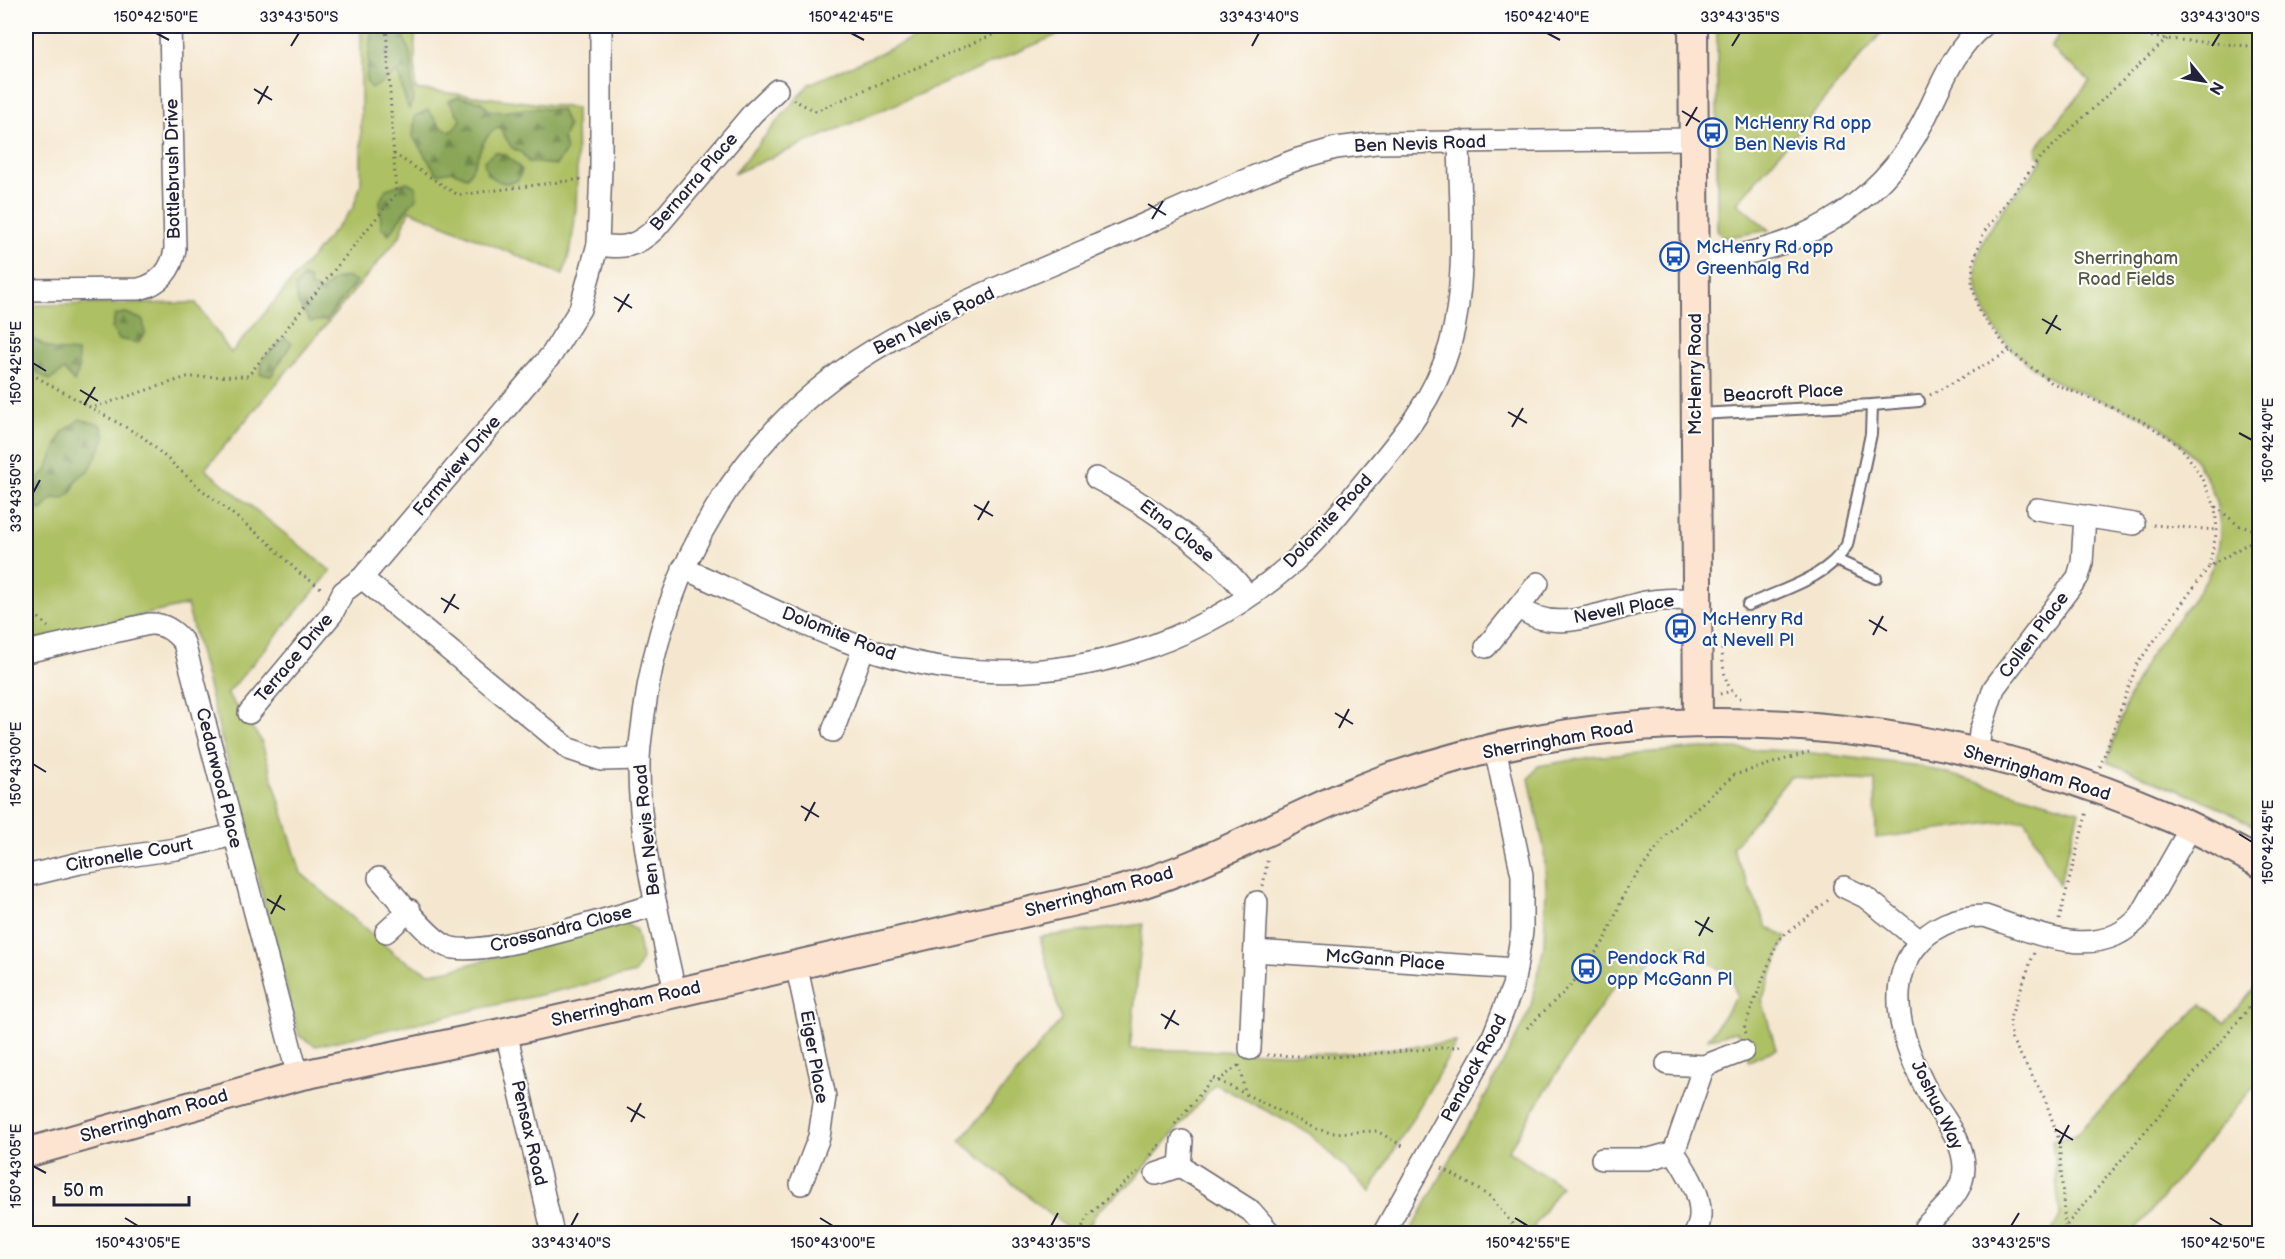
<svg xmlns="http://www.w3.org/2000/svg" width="2285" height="1259" font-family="'Balsamiq Sans',sans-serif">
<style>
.green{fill:#adc063;stroke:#68714f;stroke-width:1.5}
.forest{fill:url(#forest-firs);stroke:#56644a;stroke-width:1.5}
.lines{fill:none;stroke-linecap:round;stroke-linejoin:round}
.lane-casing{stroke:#6c676f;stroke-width:14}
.street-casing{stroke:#6c676f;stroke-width:24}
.secondary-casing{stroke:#6c676f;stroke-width:32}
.path{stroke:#6c676f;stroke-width:3;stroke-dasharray:1.5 4.5;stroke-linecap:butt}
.lane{stroke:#fff;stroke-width:10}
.street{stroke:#fff;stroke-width:21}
.secondary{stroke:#fde4d0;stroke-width:28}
.ticks{fill:none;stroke:#22223b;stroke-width:2}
.labels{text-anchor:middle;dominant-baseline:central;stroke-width:4.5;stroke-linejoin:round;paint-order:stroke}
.transit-label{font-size:18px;fill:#164399;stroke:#fdfcf7;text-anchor:start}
.street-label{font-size:18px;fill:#22223b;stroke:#fdfcf7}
.park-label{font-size:18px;fill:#535949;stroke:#fdfcf7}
.neatline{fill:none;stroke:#22223b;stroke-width:2}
.ticks-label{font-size:15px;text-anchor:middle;fill:#22223b}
</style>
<defs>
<pattern id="forest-firs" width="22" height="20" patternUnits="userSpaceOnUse" patternTransform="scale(1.5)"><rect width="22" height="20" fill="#8aa659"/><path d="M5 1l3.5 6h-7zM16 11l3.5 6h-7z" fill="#70874b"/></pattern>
</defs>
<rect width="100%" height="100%" fill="#fdfcf7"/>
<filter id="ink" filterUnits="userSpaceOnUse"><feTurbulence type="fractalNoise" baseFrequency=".0167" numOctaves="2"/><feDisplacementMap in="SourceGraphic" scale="12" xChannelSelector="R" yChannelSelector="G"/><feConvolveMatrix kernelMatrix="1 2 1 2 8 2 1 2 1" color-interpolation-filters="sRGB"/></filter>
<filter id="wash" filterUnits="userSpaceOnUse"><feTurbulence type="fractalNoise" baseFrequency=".008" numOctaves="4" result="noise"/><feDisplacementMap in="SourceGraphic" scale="24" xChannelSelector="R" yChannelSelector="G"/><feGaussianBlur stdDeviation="1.35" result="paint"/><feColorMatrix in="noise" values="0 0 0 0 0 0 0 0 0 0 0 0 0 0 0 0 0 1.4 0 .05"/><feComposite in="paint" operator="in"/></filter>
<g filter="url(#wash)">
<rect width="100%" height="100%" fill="#f5e7cf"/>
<!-- green -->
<g class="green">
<path d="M361,26H415V89L576,108C576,164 582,221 563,275L409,210L400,236L205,469L331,571L227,694L261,740L301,873L397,956L429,973L449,970L623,922L636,930L642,959L635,973L316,1046L299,1036L187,605L26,642V305L196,303L231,353L353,208L361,184Z"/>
<path d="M942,26H1078L733,174L809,84Z"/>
<path d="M1717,26H1887L1737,203L1769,230L1724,238L1717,230Z"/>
<path d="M2064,26H2259V829L2215,805L2107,762C2118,730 2127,695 2144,665C2168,622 2222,582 2220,529C2219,488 2192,446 2157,425C2129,407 2095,400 2065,386C2015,363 1961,309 1980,249C1990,219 2024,185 2043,160L2037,154L2036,148L2090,81L2051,48Z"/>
<path d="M1702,748L1796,751L1920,766L2079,811L2059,885L2025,819L1876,838L1875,781L1790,777L1732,848L1767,927L1786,937L1762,1000L1776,1049L1749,1061L1737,1031L1708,1039L1737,996L1730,976L1685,946L1652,958L1638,971L1625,972L1584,1030L1508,1151L1561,1186L1533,1228L1538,1233L1409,1234L1490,1088L1530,1010L1544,945L1546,888L1544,848L1529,779L1538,766L1590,757Z"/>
<path d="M1143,924L1130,1049L1337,1054L1457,1042L1370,1192L1309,1133L1215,1084L1135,1179L1097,1212L1084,1233L1072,1232L960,1141L1061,1020L1040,937Z"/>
<path d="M2259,982V1080L2133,1233H2051L2060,1216L2052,1141L2076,1135L2202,1004L2225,1023Z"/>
</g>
<!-- forest -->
<g class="forest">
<path d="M372,26H404C402,39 409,46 411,58C413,72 408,85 414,97L409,109C402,96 403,84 397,72L372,89L366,80Z"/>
<path d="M458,97L480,101L489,110L503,112L535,108L561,110L568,127L563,138L566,151L556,165L528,162L522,153L512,148L499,127C479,136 480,161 467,177L452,171L437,174L413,137L415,116L428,110L440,126L451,132L461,120L449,101Z"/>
<path d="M495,152L506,155L522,170L518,180C506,187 497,181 487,174L484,161Z"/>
<path d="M407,182L416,187L417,198C404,208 399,223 388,235L381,227L380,201L386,189Z"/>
<path d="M303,276L310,280V287L322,291C334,279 340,273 357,281L326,320L310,322L298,303L295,287Z"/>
<path d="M126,313L143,320L145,334L138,343L119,339L112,329L115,315Z"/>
<path d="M26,330L31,338L53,350L77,352L79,370L74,382L64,370L50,380L39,374L26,360Z"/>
<path d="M285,338L292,343L271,376L260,374L263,359Z"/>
<path d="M80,419L101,425L105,438L90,469L77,479L72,492L63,499L53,498L42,510L26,504L29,485L46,471L62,433Z"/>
</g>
</g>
<g filter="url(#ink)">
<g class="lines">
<defs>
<g id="lane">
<path d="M1698,414L1872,405L1919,401"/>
<path d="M1836,560L1876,578"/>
<path d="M1748,605C1781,590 1828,578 1847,545L1871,434L1872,405"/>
</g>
<g id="street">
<path d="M598,244C623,250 637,246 655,229L753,113L777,90"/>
<path d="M1695,260C1791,255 1878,210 1923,122C1940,89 1953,49 1983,26"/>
<path d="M26,290L139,289C160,284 172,270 175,249L170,26"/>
<path d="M1096,478C1144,502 1217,553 1248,596"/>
<path d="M2037,509L2134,524"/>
<path d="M683,568C768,606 855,656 948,668C1071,684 1198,646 1291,564C1320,539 1343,508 1367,479C1402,438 1435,398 1450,345C1468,280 1460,208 1459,141"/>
<path d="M362,578L569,749L602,760L638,759"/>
<path d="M1519,607C1554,637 1606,610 1645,602C1662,599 1679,599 1696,599"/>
<path d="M1486,647L1538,583"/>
<path d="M26,652L149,624C164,623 175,631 184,643L298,1076"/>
<path d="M249,713L332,614L343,592L362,578L552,354L580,309L598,244L601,168V26"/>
<path d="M833,731L864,647"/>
<path d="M1978,752L1980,732L1994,688L2078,577L2082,563L2085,516"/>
<path d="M26,876L80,863L176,849L233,835"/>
<path d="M379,878C395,895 427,937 446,946C479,961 616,915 656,905"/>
<path d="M1844,887L1865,897L1920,941"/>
<path d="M386,932L410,910"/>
<path d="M1255,951L1516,969"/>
<path d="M796,964L825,1097L819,1137L801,1184"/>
<path d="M675,992C659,917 638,840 639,762C639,746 642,730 644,714C662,567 744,429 872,351C938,310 1012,282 1084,251C1155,220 1226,186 1298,159L1336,148L1376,143L1692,139"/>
<path d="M506,1032L553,1234"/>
<path d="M1250,1049L1257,902"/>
<path d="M1667,1064L1704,1066L1743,1051"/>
<path d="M1602,1159H1649L1674,1152"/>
<path d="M1180,1166L1182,1141"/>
<path d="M1156,1174L1180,1166L1251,1211L1271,1234"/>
<path d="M1925,1227C1941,1210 1964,1193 1964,1168C1964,1136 1936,1111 1923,1083C1903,1042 1885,990 1914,949C1931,926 1957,916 1985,916C2036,933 2100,965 2141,915L2191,827"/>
<path d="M1383,1234L1492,1039L1513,986L1522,931V875L1495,748"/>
<path d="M1695,1234C1710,1206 1689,1175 1674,1152L1704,1066"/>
</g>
<g id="secondary">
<path d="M1693,26L1698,722"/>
<path d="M26,1153L298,1076L506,1032L1118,891C1213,865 1297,811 1389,778C1642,690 1925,711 2169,817C2200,830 2229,847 2260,863"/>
</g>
</defs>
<!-- lane casing -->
<use href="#lane" class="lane-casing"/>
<!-- street casing -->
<use href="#street" class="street-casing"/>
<!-- secondary casing -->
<use href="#secondary" class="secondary-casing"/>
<!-- path -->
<g class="path">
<path d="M2080,26L2167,39L2260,47"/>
<path d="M2167,39L2039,159L1984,232L1973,262L1972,283L1979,312L2010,351L2052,383L2135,417L2168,437L2184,451L2198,471L2215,506L2238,525L2260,532"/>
<path d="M793,100L816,111L1013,26"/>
<path d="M394,154L458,195L583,179"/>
<path d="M26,371L143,437L201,489L268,542L298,572L324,590"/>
<path d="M1930,395L2010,351"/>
<path d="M95,407L187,377L248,376L396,194L386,26"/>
<path d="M2153,525L2217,530"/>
<path d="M2209,566L2217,530L2215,506"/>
<path d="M26,605L48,627"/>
<path d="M1722,649C1723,668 1724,692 1744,700"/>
<path d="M1720,694L1732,691"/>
<path d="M2100,767L2137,664L2209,567L2260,536"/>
<path d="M1263,886L1268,857"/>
<path d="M2059,920L2087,811"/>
<path d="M2034,953L2010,1018L2011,1038L2045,1099L2059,1140L2065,1226"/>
<path d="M1527,1028L1572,984L1605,940L1626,890L1668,833L1734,775L1809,752"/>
<path d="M1746,1033L1744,1028L1778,940L1831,898"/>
<path d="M1267,1055L1334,1057L1463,1046"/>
<path d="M1239,1065L1245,1093"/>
<path d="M1218,1081L1239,1065"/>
<path d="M1175,1124L1213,1078L1314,1128L1331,1133L1377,1131L1406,1148"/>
<path d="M1151,1155L1162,1141"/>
<path d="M1442,1168L1491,1197L1520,1234"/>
<path d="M1080,1232L1088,1215L1138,1172"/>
<path d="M2059,1234L2260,995"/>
</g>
<!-- lane -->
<use href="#lane" class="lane"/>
<!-- street -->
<use href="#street" class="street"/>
<!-- secondary -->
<use href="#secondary" class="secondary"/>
</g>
</g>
<!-- ticks -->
<path class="ticks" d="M156,33L169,40M851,33L864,40M1547,33L1560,40M291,46L299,33M1252,46L1259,33M1732,46L1740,33M2212,46L2220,33M254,89L272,100M258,104L268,86M1682,111L1700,122M1686,126L1697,107M1148,204L1166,215M1152,219L1163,201M614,297L632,308M618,312L629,294M2042,319L2061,330M2046,334L2057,315M33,363L46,371M80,390L98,401M84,405L95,387M1508,412L1527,423M1512,427L1523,408M2239,433L2252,440M33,493L40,480M974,505L993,516M978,520L989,501M441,598L459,609M444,613L455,594M1869,620L1887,631M1873,635L1883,616M1335,713L1353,724M1339,728L1349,709M33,764L46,772M801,806L819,817M805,821L815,802M2239,834L2252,842M267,899L285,910M271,914L281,895M1695,921L1713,932M1699,936L1709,917M1161,1014L1179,1025M1165,1029L1175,1010M627,1107L645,1118M631,1122L641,1103M2055,1129L2073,1140M2059,1144L2069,1125M33,1166L46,1173M125,1218L138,1226M820,1218L833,1226M1515,1218L1528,1226M2210,1218L2223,1226M571,1226L578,1213M1051,1226L1058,1213M2011,1226L2019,1213"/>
<!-- icons -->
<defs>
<symbol id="bus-ring" viewBox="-11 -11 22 22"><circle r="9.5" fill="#fdfcf7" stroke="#1a4fb4" stroke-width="1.5"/><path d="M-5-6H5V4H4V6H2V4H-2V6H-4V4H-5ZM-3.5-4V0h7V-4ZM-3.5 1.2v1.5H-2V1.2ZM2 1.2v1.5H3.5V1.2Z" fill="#1a4fb4"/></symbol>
</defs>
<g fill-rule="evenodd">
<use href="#bus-ring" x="1696" y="116" width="33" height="33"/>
<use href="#bus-ring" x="1658" y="240" width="33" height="33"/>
<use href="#bus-ring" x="1664" y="612" width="33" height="33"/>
<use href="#bus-ring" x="1570" y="952" width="33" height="33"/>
</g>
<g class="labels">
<!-- transit labels -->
<g class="transit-label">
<text x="1734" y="123">McHenry Rd opp<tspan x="1734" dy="21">Ben Nevis Rd</tspan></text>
<text x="1696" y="247">McHenry Rd opp<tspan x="1696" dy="21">Greenhalg Rd</tspan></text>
<text x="1702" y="619">McHenry Rd<tspan x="1702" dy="21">at Nevell Pl</tspan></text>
<text x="1607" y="958">Pendock Rd<tspan x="1607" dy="21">opp McGann Pl</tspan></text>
</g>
<!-- street labels -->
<g class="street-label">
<text transform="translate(1420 144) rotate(-2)">Ben Nevis Road</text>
<text transform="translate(173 169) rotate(-91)">Bottlebrush Drive</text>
<text transform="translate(694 182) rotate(-49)">Bernarra Place</text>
<text transform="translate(934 321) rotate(-26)">Ben Nevis Road</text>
<text transform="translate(1695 374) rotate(-90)">McHenry Road</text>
<text transform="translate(1783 393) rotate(-3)">Beacroft Place</text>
<text transform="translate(457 466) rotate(-50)">Farmview Drive</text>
<text transform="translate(1328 521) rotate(-47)">Dolomite Road</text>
<text transform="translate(1177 531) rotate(38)">Etna Close</text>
<text transform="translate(1624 609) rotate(-10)">Nevell Place</text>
<text transform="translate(839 634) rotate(21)">Dolomite Road</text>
<text transform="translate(2034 635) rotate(-53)">Collen Place</text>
<text transform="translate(294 658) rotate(-50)">Terrace Drive</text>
<text transform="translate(1558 740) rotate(-10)">Sherringham Road</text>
<text transform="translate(2037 773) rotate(17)">Sherringham Road</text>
<text transform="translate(219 778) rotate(76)">Cedarwood Place</text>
<text transform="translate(647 830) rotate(-96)">Ben Nevis Road</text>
<text transform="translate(129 855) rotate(-10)">Citronelle Court</text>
<text transform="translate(1099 892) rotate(-15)">Sherringham Road</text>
<text transform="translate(561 929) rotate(-14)">Crossandra Close</text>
<text transform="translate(1385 960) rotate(4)">McGann Place</text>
<text transform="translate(626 1004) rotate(-13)">Sherringham Road</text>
<text transform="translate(814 1057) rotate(80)">Eiger Place</text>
<text transform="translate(1474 1068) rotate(-62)">Pendock Road</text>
<text transform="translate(1937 1105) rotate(64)">Joshua Way</text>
<text transform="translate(154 1116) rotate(-16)">Sherringham Road</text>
<text transform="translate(529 1133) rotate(77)">Pensax Road</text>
</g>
<!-- park labels -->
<g class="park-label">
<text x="2126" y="258">Sherringham<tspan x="2126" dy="21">Road Fields</tspan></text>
</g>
</g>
<!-- margin -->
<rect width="2285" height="1259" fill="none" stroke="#fdfcf7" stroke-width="66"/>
<!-- north arrow -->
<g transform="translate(2204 81) rotate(120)" stroke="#fdfcf7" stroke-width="4.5" paint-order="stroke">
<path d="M0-4.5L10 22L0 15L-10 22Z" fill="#22223b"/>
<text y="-9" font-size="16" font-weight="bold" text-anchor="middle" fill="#22223b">N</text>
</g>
<!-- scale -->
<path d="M54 1196v9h135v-9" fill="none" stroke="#22223b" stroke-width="3"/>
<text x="63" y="1196" font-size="18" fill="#22223b" stroke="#fdfcf7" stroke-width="4.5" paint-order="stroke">50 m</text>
<rect x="33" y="33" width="2219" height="1193" class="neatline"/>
<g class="ticks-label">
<text x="156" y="22">150°42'50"E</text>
<text x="299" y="22">33°43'50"S</text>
<text x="851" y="22">150°42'45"E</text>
<text x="1259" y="22">33°43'40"S</text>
<text x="1547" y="22">150°42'40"E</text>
<text x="1740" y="22">33°43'35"S</text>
<text x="2220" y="22">33°43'30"S</text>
<text transform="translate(16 363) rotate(-90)" y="5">150°42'55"E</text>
<text transform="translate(2268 440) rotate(-90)" y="5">150°42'40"E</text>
<text transform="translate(16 493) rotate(-90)" y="5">33°43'50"S</text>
<text transform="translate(16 764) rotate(-90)" y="5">150°43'00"E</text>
<text transform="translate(2268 842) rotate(-90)" y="5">150°42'45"E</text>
<text transform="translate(16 1166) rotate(-90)" y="5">150°43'05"E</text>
<text x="138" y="1248">150°43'05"E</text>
<text x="571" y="1248">33°43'40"S</text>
<text x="833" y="1248">150°43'00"E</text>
<text x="1051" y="1248">33°43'35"S</text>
<text x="1528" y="1248">150°42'55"E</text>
<text x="2011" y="1248">33°43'25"S</text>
<text x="2223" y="1248">150°42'50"E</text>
</g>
</svg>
